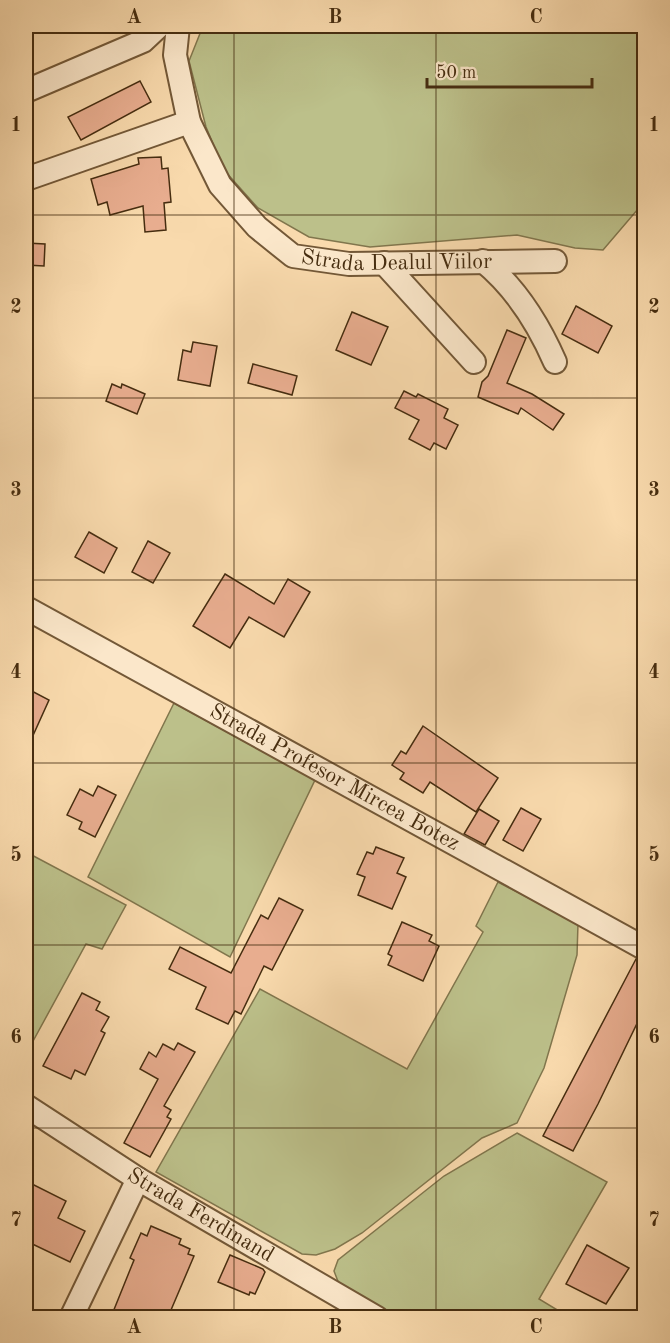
<svg xmlns="http://www.w3.org/2000/svg" width="670" height="1343" font-family="'Old Standard TT',serif">
<style>
.green{fill:#bcc08a;stroke:#81764d;stroke-width:1.5}
.building{fill:#e8ad8f;stroke:#462d10;stroke-width:1.5}
.lines{fill:none;stroke-linecap:round;stroke-linejoin:round}
.minor-casing{stroke:#735837;stroke-width:26}
.minor{stroke:#fbe7ca;stroke-width:22}
.grid{fill:none;stroke:#462d10;stroke-width:1.5;stroke-opacity:0.55}
.labels{text-anchor:middle;dominant-baseline:central;stroke-width:4.5;stroke-linejoin:round;paint-order:stroke}
.street-label{font-size:22px;fill:#462d10;stroke:#fbe7ca}
.neatline{fill:none;stroke:#462d10;stroke-width:2}
.grid-label{font-size:20px;text-anchor:middle;font-weight:bold;fill:#462d10}
</style>
<rect width="100%" height="100%" fill="#f9daad"/>
<filter id="stains"><feTurbulence type="fractalNoise" baseFrequency=".00333" numOctaves="4"/><feColorMatrix values="0 0 0 0 .2 0 0 0 0 .09 0 0 0 0 .02 0 0 0 .5 -.17"/></filter>
<radialGradient id="worn" r=".72"><stop offset=".6" stop-color="#630" stop-opacity="0"/><stop offset="1" stop-color="#630" stop-opacity=".3"/></radialGradient>
<!-- green -->
<g class="green">
<path d="M203,26H644V202L603,250L575,248L517,235L370,247L309,237L258,208L224,170L206,127L189,61Z"/>
<path d="M174,703L315,780L230,957L88,877Z"/>
<path d="M26,852L126,905L102,949L86,944L26,1054Z"/>
<path d="M498,882L578,924L577,955L544,1068L517,1123L482,1138L362,1233L335,1249L316,1255L302,1254L156,1172L260,989L407,1069L483,932L476,926Z"/>
<path d="M517,1133L607,1182L539,1299L569,1317H398L339,1284L334,1271L338,1260L444,1176Z"/>
</g>
<!-- building -->
<g class="building">
<path d="M140,81L151,102L81,140L68,117Z"/>
<path d="M161,157L162,169L168,168L171,202L164,203L166,230L145,232L143,206L110,215L107,202L98,205L91,179L139,164L138,158Z"/>
<path d="M26,243L45,244L44,266L26,265Z"/>
<path d="M576,306L612,326L598,353L562,334Z"/>
<path d="M352,312L388,327L371,365L336,350Z"/>
<path d="M507,330L526,338L507,383L532,394L564,414L553,430L521,408L518,414L478,397L482,382L488,376Z"/>
<path d="M193,342L217,346L210,386L178,380L183,350L191,352Z"/>
<path d="M253,364L297,376L292,395L248,383Z"/>
<path d="M112,384L121,388L122,384L145,394L137,414L106,401Z"/>
<path d="M404,391L416,397L418,394L448,409L444,418L458,425L446,449L434,443L430,450L409,439L419,420L395,408Z"/>
<path d="M89,532L117,548L104,573L75,557Z"/>
<path d="M148,541L170,553L153,583L132,572Z"/>
<path d="M225,574L274,604L288,579L310,592L284,637L249,617L230,648L193,626Z"/>
<path d="M26,688L49,700L26,751Z"/>
<path d="M423,726L498,778L476,812L430,782L423,793L400,779L404,773L392,765L401,751L406,754Z"/>
<path d="M98,786L116,795L95,837L79,829L82,822L67,815L80,789L93,796Z"/>
<path d="M521,808L541,819L523,851L503,840Z"/>
<path d="M479,809L499,821L485,845L464,834Z"/>
<path d="M376,847L404,858L397,873L406,877L392,909L358,895L365,877L357,874L367,852L373,854Z"/>
<path d="M279,898L303,910L272,970L264,966L241,1014L235,1011L228,1024L196,1009L206,987L169,969L180,947L231,973L261,915L268,919Z"/>
<path d="M402,922L432,935L429,941L439,946L423,981L388,965L392,956L388,954Z"/>
<path d="M636,959L645,961V1007L598,1104L573,1151L543,1136Z"/>
<path d="M82,993L100,1002L96,1010L109,1017L101,1031L105,1033L85,1075L75,1070L71,1079L43,1066Z"/>
<path d="M178,1043L195,1052L164,1106L171,1110L167,1117L171,1119L150,1157L124,1143L158,1079L140,1069L149,1052L156,1057L163,1044L174,1050Z"/>
<path d="M26,1181L66,1201L58,1218L85,1231L70,1262L26,1241Z"/>
<path d="M151,1226L181,1239L179,1244L190,1249L188,1254L194,1256L168,1317H111L134,1260L130,1258L141,1233L147,1236Z"/>
<path d="M587,1245L629,1268L606,1304L566,1284Z"/>
<path d="M230,1255L263,1269L265,1272L255,1294L250,1292L249,1295L218,1282Z"/>
</g>
<g class="lines">
<defs>
<g id="minor">
<path id="s1" d="M178,26L175,55L189,122L220,185L257,227L293,256L349,264L555,261"/>
<path d="M26,91L143,41L159,26"/>
<path d="M26,179L189,122"/>
<path d="M483,261C516,288 538,323 555,362"/>
<path d="M384,263L474,362"/>
<path id="s2" d="M26,608L644,948"/>
<path id="s3" d="M26,1106L138,1179L377,1318"/>
<path d="M71,1318L138,1179"/>
</g>
</defs>
<!-- minor casing -->
<use href="#minor" class="minor-casing"/>
<!-- minor -->
<use href="#minor" class="minor"/>
</g>
<!-- grid -->
<path class="grid" d="M234,26V1318M436,26V1318M26,215H644M26,398H644M26,580H644M26,763H644M26,945H644M26,1128H644"/>
<g class="labels">
<!-- street labels -->
<g class="street-label">
<text stroke="none"><textPath href="#s1" startOffset="374">Strada Dealul Viilor</textPath></text>
<text stroke="none"><textPath href="#s2" startOffset="352">Strada Profesor Mircea Botez</textPath></text>
<text stroke="none"><textPath href="#s3" startOffset="206">Strada Ferdinand</textPath></text>
</g>
</g>
<!-- margin -->
<rect width="670" height="1343" fill="none" stroke="#f9daad" stroke-width="66"/>
<!-- scale -->
<path d="M427 78v9h165v-9" fill="none" stroke="#462d10" stroke-width="3"/>
<text x="436" y="78" font-size="18" fill="#462d10" stroke="#fbe7ca" stroke-width="4.5" paint-order="stroke">50 m</text>
<rect x="33" y="33" width="604" height="1277" class="neatline"/>
<g class="grid-label">
<text x="134" y="23">A</text>
<text x="335" y="23">B</text>
<text x="536" y="23">C</text>
<text x="16" y="131">1</text>
<text x="654" y="131">1</text>
<text x="16" y="313">2</text>
<text x="654" y="313">2</text>
<text x="16" y="496">3</text>
<text x="654" y="496">3</text>
<text x="16" y="678">4</text>
<text x="654" y="678">4</text>
<text x="16" y="861">5</text>
<text x="654" y="861">5</text>
<text x="16" y="1043">6</text>
<text x="654" y="1043">6</text>
<text x="16" y="1226">7</text>
<text x="654" y="1226">7</text>
<text x="134" y="1333">A</text>
<text x="335" y="1333">B</text>
<text x="536" y="1333">C</text>
</g>
<rect width="100%" height="100%" filter="url(#stains)"/>
<rect width="100%" height="100%" fill="url(#worn)"/>
</svg>
